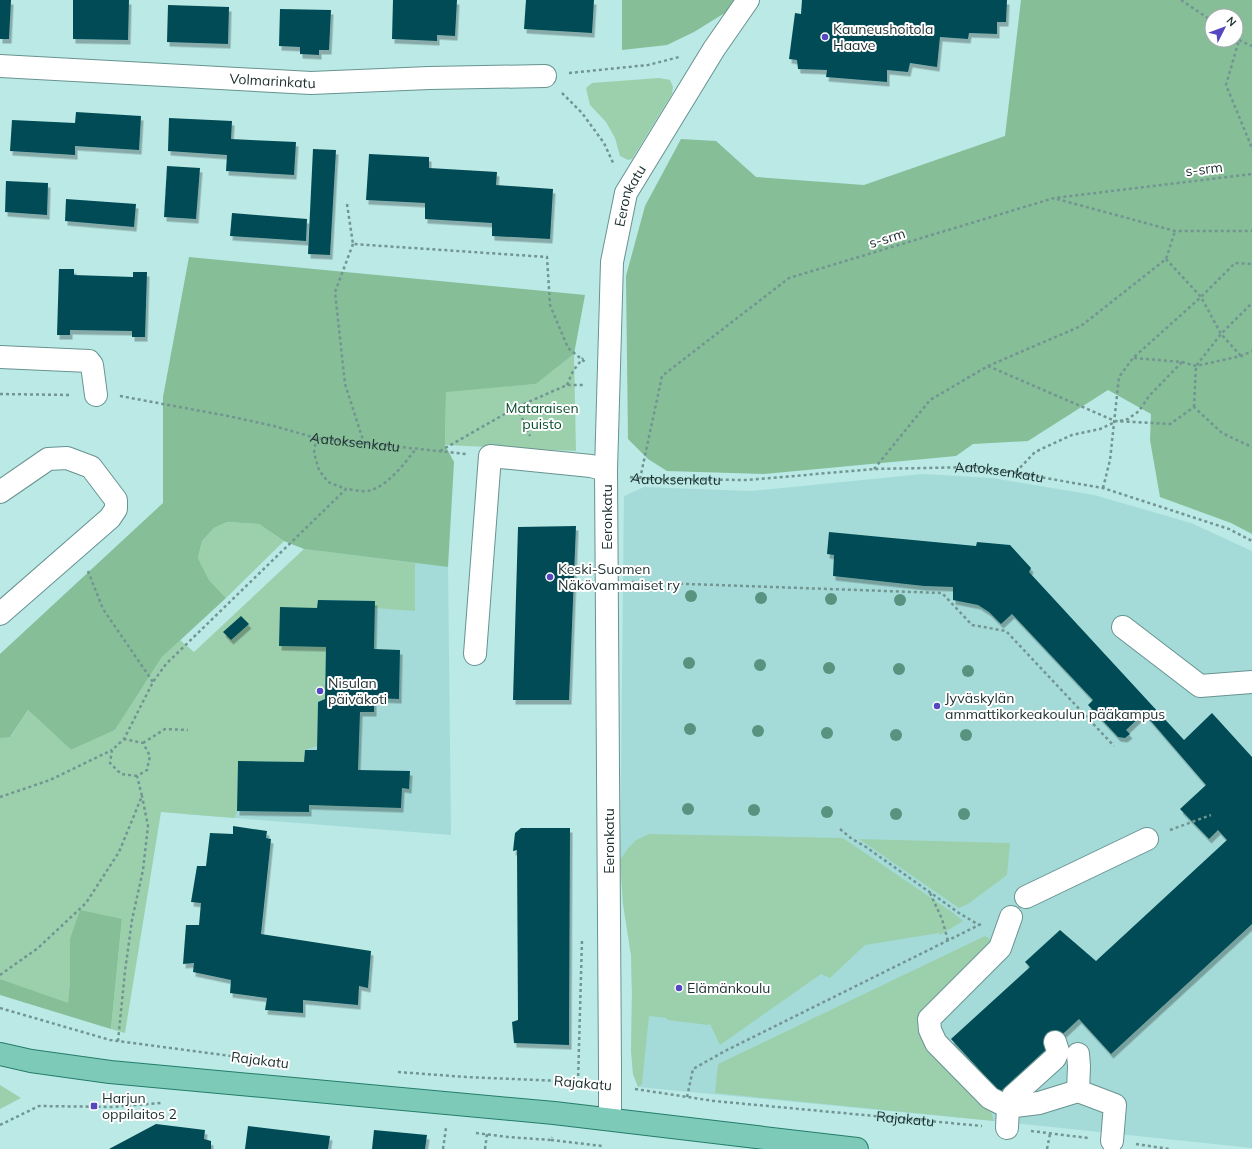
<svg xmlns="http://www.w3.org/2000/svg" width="1252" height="1149" font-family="Mulish,sans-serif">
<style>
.built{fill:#a4dbd8}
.green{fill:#9cd0ad}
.forest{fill:#86be98;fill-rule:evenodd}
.building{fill:#044c55;filter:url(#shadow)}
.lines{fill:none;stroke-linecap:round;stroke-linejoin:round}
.minor-casing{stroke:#679390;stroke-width:24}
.major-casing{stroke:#237d69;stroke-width:24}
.path{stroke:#729592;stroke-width:2.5;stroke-dasharray:3 3;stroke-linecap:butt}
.minor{stroke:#fff;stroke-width:22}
.major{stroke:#7ecab8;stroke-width:22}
.tree{fill:#57937f}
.poi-dot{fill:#5447bf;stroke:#fff;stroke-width:1.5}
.labels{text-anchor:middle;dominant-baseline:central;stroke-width:4;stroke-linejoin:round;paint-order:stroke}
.poi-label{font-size:14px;fill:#1b2e2d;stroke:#fff;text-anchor:start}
.street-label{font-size:14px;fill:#1b2e2d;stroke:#fff}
.park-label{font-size:14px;fill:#064d2a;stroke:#fff}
</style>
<defs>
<filter id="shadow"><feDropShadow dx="2.5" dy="4.5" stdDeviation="0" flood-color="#0004"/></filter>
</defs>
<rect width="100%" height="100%" fill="#bae9e6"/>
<!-- built -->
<g class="built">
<path d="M923,474L992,478L1094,495L1191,523L1252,551V1148L994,1121L638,1087L633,1074L631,1050L632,994L631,955L623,904L620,860L624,496L644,487L751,491Z"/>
<path d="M304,549L448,567L451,835L183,814Z"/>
</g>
<!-- green -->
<g class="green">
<path d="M659,78L670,80L673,87L672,94L632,159L628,160L620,156L615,138L606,122L590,105L586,88L592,83Z"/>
<path d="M574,354L576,451L445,445L446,391L536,384Z"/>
<path d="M227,522L259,524L284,541L226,598L209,580L198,558L202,541L214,528Z"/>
<path d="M304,549L415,563V611L375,608V601L318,600L317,608L279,646L326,647L325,699L318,702L317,746L305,750L304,762L238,761L237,811L235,818L161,812L125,1033L111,1029L122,919L70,980L68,1004L0,979V738L11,736L28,710L71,750L115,730L162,657L180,640L194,652Z"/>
<path d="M649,834L843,838L952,912L963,921L940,935L939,933L865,945L830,978L821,974L720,1045L710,1024L708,1025L667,1020V1018L649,1016L642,1084L638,1087L633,1074L631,1050L632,994L631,955L623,904L620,860L629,847L636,840Z"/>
<path d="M859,839L1010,843L1007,875L968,904L959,908Z"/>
<path d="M985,936L994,941L922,1014L918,1031L927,1047L991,1112L994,1121L715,1093L718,1064Z"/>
<path d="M0,1085L21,1098L0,1109Z"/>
</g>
<!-- forest -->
<g class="forest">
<path d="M622,0H735L728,11L694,32L667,45L622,50Z"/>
<path d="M1021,0H1252V534L1231,523L1160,497L1150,440L1151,414L1108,390L1028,441L973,444L956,456L764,474L667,471L648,459L628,439L626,276L645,206L681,139L716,141L756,177L864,185L1005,136ZM1212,16H1236V40H1212Z"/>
<path d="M189,257L585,295L574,354L536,384L446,392L445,445L454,462L448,567L304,549L284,541L259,524L227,522L214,528L202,541L198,558L209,580L226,598L162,657L115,730L71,750L28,710L10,737L0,738V654L163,503V397Z"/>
<path d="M80,910L122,919L111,1029L0,995V979L68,1003L70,980V939Z"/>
</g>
<!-- building -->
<g class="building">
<path d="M0,0H11L9,39H0Z"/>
<path d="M73,0H129L128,40L73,39Z"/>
<path d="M393,0H457L455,36L437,35V41L392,39Z"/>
<path d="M526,0H594L592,33L524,29Z"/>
<path d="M802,0H1007L1006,22H997V34L969,33L968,39L940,37L937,67L910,63L908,72L887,70V82L826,77L827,70L798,69L797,60L789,59L795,13L801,14Z"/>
<path d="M168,5L229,7L228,44L167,42Z"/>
<path d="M280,9L331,10L329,50H319V55L300,54V47L279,46Z"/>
<path d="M76,112L141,116L139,150L75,146V155L10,151L12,120L75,123Z"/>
<path d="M169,118L232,121L231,139L296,142L294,175L226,171L227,155L168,151Z"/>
<path d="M313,149L336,150L330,255L308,254Z"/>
<path d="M369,154L429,157V168L497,172L496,185L553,189L550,239L492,236V223L425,219V203L366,200Z"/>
<path d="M167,166L200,168L196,219L164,217Z"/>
<path d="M6,181L48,183L47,215L5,212Z"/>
<path d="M66,199L136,204L134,227L65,221Z"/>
<path d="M232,213L307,219L306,241L230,236Z"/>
<path d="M59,269H74V275L133,277V272H147L145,337H132V331L70,330V335H57Z"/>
<path d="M576,526L569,700H513L518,527Z"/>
<path d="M829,532L976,546L977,542L1010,545L1031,568L1029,572L1184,740L1212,713L1252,757V924L1111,1054L1079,1019L1000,1092L951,1039L1030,967L1025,962L1060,930L1096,961L1227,840L1218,830L1209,839L1180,809L1206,785L1144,713L1126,730L1130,734L1125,738L1118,737L1088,705L1093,700L1012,614L1001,624L989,612L978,605L953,600V587L924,586L833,576L834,555L827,554Z"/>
<path d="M318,600L375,601L374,649L400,650L399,699L374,698V712H360L358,770L410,771L409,789L402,788L401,808L309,805V812L237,811L238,761L304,762L305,750H317L318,702L325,699L326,647L279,646L280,607L317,608Z"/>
<path d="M241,616L249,624L231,640L223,632Z"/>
<path d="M233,826L267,831L266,838L271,839L261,934L371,951L368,988L359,986L358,1005L303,1000V1013L265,1010L267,998L230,993L231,980L193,972L194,963L183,964L186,925H199L201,903L191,902L197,866H206L210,833L233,834Z"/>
<path d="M521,828H570L569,1045L514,1043L512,1022L518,1020L517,850L513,851L515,833Z"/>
<path d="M156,1124L205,1130L204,1139L211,1141V1149H109Z"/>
<path d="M248,1126L330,1136L328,1149H245Z"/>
<path d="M374,1130L427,1135L425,1149H372Z"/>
</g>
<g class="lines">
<defs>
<g id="minor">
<path id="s4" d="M0,66L311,83L429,78L545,76"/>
<path d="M0,357L89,361L92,365L96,395"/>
<path d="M0,492L48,459L67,458L91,467L116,500V509L110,518L0,614"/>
<path d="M1123,627L1200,686L1252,682"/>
<path d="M475,654L490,456L591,466L606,470"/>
<path d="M1026,897L1147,839"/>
<path d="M1011,917L1000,948L929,1019L930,1030L936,1043L990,1098L1008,1107L1039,1103L1078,1091L1115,1105L1112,1141"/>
<path d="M1078,1091L1079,1066L1078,1054"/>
<path id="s5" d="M610,1119V1071L606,470L612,262L626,193L714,49L748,0"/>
<path d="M1007,1128L1008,1107L1013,1096L1055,1058L1058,1051L1055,1042"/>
</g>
<path id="major" d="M0,1054L31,1061L110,1072L554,1113L857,1149"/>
</defs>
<!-- minor casing -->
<use href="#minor" class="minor-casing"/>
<!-- major casing -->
<use href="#major" class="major-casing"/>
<!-- path -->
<g class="path">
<path d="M1181,0L1212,21"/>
<path d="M1236,38L1239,40L1226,85L1252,148"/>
<path d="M1239,40L1252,46"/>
<path d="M569,73L648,65L679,57"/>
<path d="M562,93L582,113L604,143L614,165"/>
<path d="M1057,199L1175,231H1252"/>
<path d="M347,204L353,244L547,257L550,305L568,348L585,362"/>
<path d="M353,244L335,292L345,384L364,443"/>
<path d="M1166,259L1201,297L1221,334L1241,356"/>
<path d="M1134,358L1182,362L1196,366L1241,356L1252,351"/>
<path d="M988,366L1115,421L1170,424L1194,407L1222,433L1252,447"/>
<path d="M567,385L573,371L583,358"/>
<path d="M0,394L71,395"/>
<path id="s1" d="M120,396L228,416L274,426L316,438L466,454"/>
<path d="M517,407L530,436"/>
<path d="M1194,407L1196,366L1221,334L1252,303"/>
<path d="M1120,421L1128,419L1139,411L1149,396L1182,362"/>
<path d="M316,438L314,453L319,470L328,482L346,489"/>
<path d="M440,451L517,407L567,385H584"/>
<path d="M874,469L930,400L988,366L1081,326L1166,259L1175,231"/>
<path d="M1016,472L1035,452L1072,435L1100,429L1115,422"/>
<path id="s2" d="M630,477L640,479L748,480L874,469L975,467L1016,473L1103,488L1229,529L1252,541"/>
<path d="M640,479L662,376L789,278L1054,198L1252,174"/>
<path d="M1103,488L1110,460L1119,377L1133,358L1201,297L1235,263L1252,264"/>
<path d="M88,571L103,609L153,682"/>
<path d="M632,582L942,593L972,625L1006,631L1114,746"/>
<path d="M143,743L165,729L188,730"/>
<path d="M137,776L121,774L110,763L112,750L124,739L153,682L166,664L346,489C352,489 362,492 368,491C387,487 404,464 415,450"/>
<path d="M0,797L50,780L112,750"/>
<path d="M840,829L852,839L866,847L959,913L979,925"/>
<path d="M1170,830L1211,815"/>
<path d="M930,893L942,919L948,941"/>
<path d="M0,975L38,948L86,903L119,852L142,796L137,776L147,770L150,756L143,743L124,739"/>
<path d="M0,1008L110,1040L246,1058"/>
<path d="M118,1041L125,971L132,920L143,870L148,826L142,796"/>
<path d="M398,1072L466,1077L585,1082"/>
<path d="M578,1082L582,940"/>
<path id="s3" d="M635,1089L714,1101L982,1126"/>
<path d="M687,1097L693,1069L725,1051L981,924"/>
<path d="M0,1125L39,1106L114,1107L161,1103"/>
<path d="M1031,1131L1088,1138"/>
<path d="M476,1133L508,1137L551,1140L552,1137"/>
<path d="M551,1140L602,1146"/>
<path d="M1136,1144L1169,1149"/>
<path d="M443,1149L446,1128"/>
<path d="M485,1149L487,1134"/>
<path d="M1047,1149L1050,1134"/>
</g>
<!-- minor -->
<use href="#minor" class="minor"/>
<!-- major -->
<use href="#major" class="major"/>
</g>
<!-- trees -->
<g class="tree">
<circle cx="691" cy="596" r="6"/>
<circle cx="761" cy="598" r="6"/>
<circle cx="831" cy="599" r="6"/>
<circle cx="900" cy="600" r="6"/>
<circle cx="689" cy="663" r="6"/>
<circle cx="760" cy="665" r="6"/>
<circle cx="829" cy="668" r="6"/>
<circle cx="899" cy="669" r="6"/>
<circle cx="968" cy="671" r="6"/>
<circle cx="690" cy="729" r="6"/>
<circle cx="758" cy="731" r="6"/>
<circle cx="827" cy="733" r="6"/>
<circle cx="896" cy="735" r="6"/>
<circle cx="966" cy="735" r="6"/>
<circle cx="688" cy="809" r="6"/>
<circle cx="754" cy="810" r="6"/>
<circle cx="827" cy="812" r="6"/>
<circle cx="896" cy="814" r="6"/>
<circle cx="964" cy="814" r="6"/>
</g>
<!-- markers -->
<g class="poi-dot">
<circle cx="825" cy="37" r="4"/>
<circle cx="550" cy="577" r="4"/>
<circle cx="320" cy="691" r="4"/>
<circle cx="937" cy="706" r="4"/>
<circle cx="679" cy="988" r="4"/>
<rect x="90" y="1102" width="8" height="8" rx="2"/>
</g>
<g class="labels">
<!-- poi labels -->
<g class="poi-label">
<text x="833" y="29">Kauneushoitola<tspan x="833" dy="16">Haave</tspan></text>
<text x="558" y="569">Keski-Suomen<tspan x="558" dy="16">Näkövammaiset ry</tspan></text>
<text x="328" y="683">Nisulan<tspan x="328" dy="16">päiväkoti</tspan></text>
<text x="945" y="698">Jyväskylän<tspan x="945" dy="16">ammattikorkeakoulun pääkampus</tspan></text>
<text x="687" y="988">Elämänkoulu</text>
<text x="102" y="1098">Harjun<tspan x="102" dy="16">oppilaitos 2</tspan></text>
</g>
<!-- street labels -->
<g class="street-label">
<text stroke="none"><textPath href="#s4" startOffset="273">Volmarinkatu</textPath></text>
<text transform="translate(1204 169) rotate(-7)">s-srm</text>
<text stroke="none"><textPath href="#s5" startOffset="926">Eeronkatu</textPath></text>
<text transform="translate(887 238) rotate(-17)">s-srm</text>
<text stroke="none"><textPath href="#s1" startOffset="240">Aatoksenkatu</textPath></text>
<text stroke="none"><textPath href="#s2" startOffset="370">Aatoksenkatu</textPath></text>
<text stroke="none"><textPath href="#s2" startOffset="46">Aatoksenkatu</textPath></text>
<text transform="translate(607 517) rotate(-90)">Eeronkatu</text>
<text transform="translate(609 841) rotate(-90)">Eeronkatu</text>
<text transform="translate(260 1060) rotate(7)">Rajakatu</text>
<text transform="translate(583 1083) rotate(5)">Rajakatu</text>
<text stroke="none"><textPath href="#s3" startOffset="272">Rajakatu</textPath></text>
</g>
<!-- park labels -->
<g class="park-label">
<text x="542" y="408">Mataraisen<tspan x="542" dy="16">puisto</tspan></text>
</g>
</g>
<!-- north arrow -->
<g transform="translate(1224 28) rotate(48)"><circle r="19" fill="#ffffff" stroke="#a4abab"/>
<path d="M0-3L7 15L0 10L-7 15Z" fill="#5447bf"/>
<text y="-6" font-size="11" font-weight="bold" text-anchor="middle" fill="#1b2e2d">N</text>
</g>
</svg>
